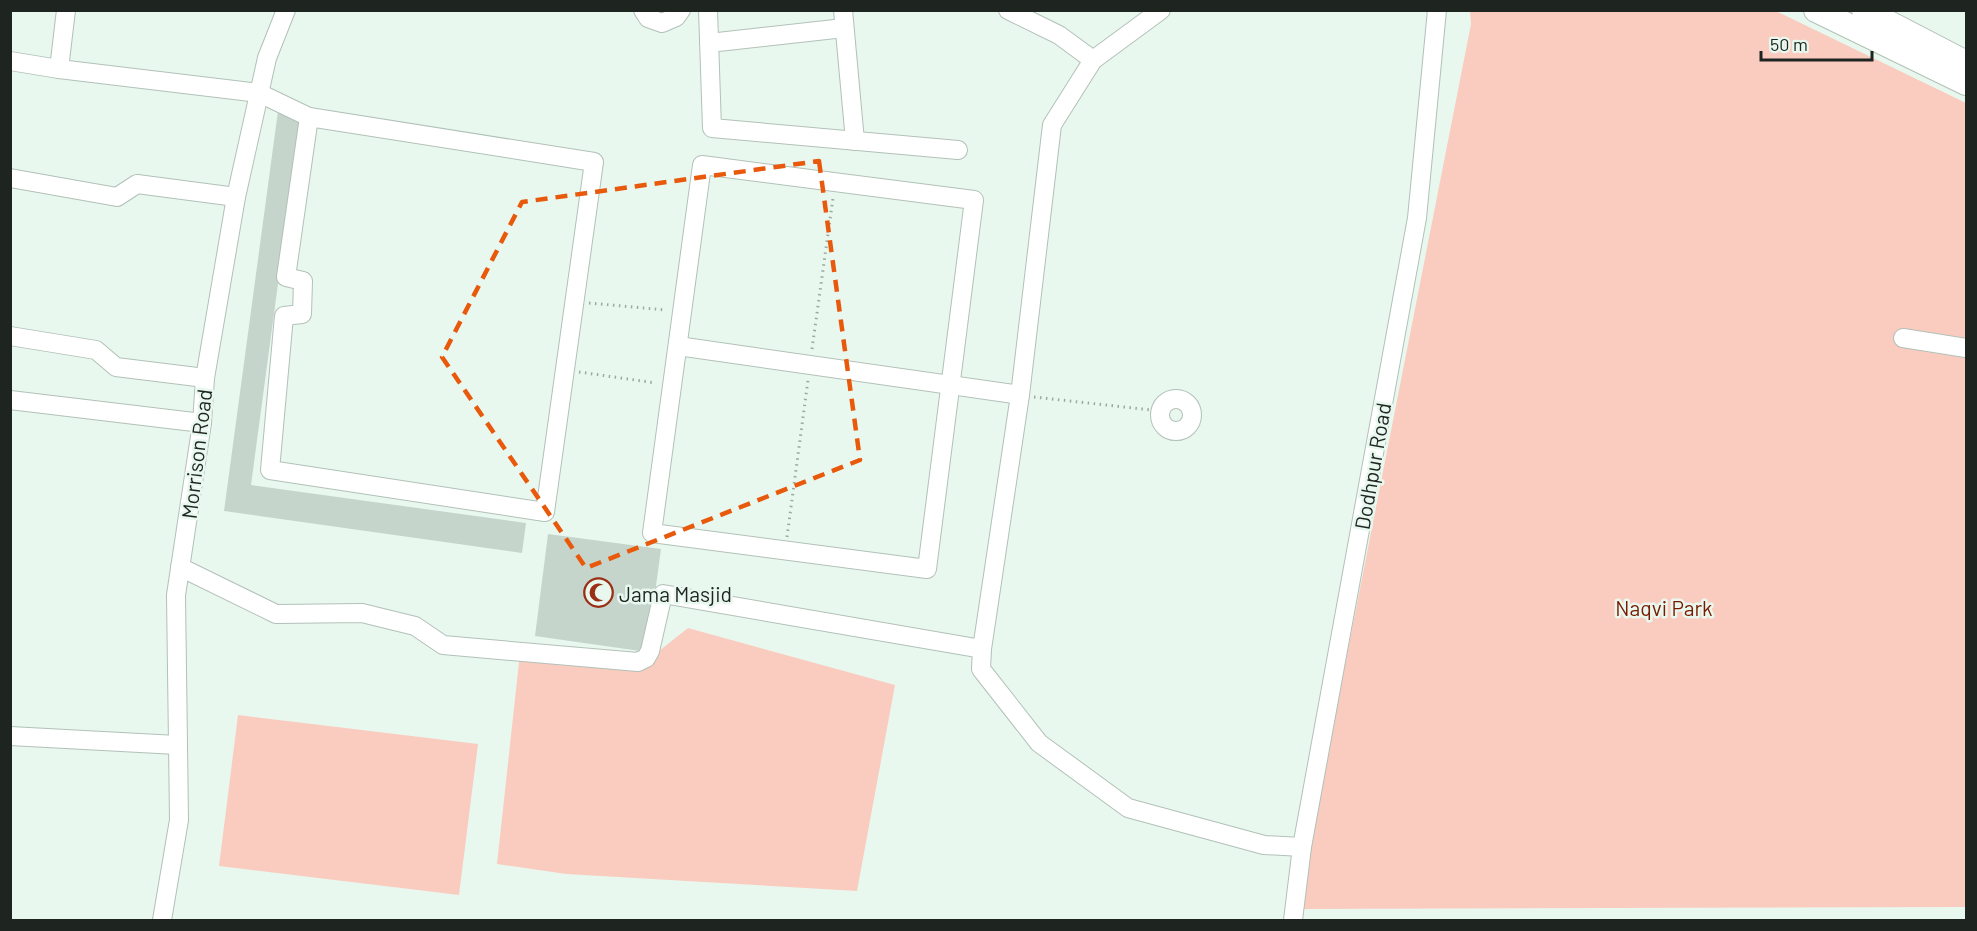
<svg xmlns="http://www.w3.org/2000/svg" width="1977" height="931" font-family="Barlow,sans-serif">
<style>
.green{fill:#faccc0}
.building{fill:#c6d5cc}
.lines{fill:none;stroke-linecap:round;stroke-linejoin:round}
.minor-casing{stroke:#b2c1b8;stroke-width:20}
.major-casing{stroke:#b2c1b8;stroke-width:26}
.path{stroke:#9da8a1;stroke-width:3;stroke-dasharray:1.5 4.5;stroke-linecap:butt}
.minor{stroke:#fff;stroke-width:18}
.major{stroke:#fff;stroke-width:24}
.marked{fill:none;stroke:#e8590c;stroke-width:4.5;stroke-dasharray:12 8;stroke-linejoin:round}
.labels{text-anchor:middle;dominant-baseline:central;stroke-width:5;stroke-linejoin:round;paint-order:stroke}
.street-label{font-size:21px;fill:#1e2420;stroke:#e9f8ef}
.poi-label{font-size:21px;fill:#1e2420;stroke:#e9f8ef;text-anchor:start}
.park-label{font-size:21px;fill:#791a00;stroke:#e9f8ef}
</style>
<rect width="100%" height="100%" fill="#e9f8ef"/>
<!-- green -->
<g class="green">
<path d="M1470,11H1776L1966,103V907L1297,909L1471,24Z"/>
<path d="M688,628L895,685L857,891L566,874L497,864L520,653L640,666Z"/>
<path d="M238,715L478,744L459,895L219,866Z"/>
</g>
<!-- building -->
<g class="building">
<path d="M278,111L300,120L251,485L526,523L522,553L224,511Z"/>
<path d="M548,534L661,549L647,652L535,636Z"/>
</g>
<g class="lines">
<defs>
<g id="minor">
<path d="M643,10L648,18L662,23L676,17L681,10"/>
<path d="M708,10L712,128L958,150"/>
<path d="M843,10L855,141"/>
<path d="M1008,10L1059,35L1093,60"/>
<path d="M1161,10L1093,60L1052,125L1020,395L982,649L981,669L1039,743L1128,808L1264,845L1302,847"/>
<path d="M709,43L844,28"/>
<path d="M10,61L59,69L259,93L309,117"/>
<path d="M59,69L66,10"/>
<path d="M309,117L594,162L545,512L270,470L284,316L302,314L303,281L286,277Z"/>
<path d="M702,165L974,200L927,569L652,533Z"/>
<path d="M10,178L117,197L137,184L236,197"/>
<path d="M10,336L96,350L116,367L205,378"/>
<path d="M1903,338L1966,348"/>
<path d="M678,346L1020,395"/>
<circle cx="1176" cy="415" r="16"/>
<path d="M10,400L202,423"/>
<path d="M180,567L276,614L362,613L415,626L443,645L638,662L646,658L650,651L663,594L982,649"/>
<path d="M10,736L177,745"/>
<path d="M162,920L179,820L176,595L202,423L205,378L236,197L267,58L286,10"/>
<path d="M1293,920L1302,847L1417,218L1437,10"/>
</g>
<g id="major">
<path d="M1816,10L1966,83"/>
<path d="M1864,10L1966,63"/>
</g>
</defs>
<!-- minor casing -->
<use href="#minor" class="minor-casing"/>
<!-- major casing -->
<use href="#major" class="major-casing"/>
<!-- path -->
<g class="path">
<path d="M589,303L666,310"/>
<path d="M812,349L833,198"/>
<path d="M579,372L656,383"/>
<path d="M1034,397L1160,411"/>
<path d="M787,537L808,380"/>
</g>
<!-- minor -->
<use href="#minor" class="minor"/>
<!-- major -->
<use href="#major" class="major"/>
</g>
<!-- marked area -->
<path class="marked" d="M819,161L860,460L586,568L442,357L522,202Z"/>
<!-- icons -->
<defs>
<symbol id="mosque-ring" viewBox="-11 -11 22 22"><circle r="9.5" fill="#e9f8ef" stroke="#993016" stroke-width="1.5"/><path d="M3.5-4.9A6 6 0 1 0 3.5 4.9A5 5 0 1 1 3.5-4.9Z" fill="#993016"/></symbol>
</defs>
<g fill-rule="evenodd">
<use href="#mosque-ring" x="582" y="576" width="33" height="33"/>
</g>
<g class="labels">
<!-- street labels -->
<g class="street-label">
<text transform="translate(196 454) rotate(-83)">Morrison Road</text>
<text transform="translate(1372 466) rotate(-80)">Dodhpur Road</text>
</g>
<!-- poi labels -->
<g class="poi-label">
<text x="619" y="593">Jama Masjid</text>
</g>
<!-- park labels -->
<g class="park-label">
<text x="1664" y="607">Naqvi Park</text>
</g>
</g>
<!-- border -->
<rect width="1977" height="931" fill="none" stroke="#1e2420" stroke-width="24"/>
<!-- scale -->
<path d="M1761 51v9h111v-9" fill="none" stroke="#1e2420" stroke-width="3"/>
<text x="1770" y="51" font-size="18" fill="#1e2420" stroke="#e9f8ef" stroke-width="4.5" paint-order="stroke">50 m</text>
</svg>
